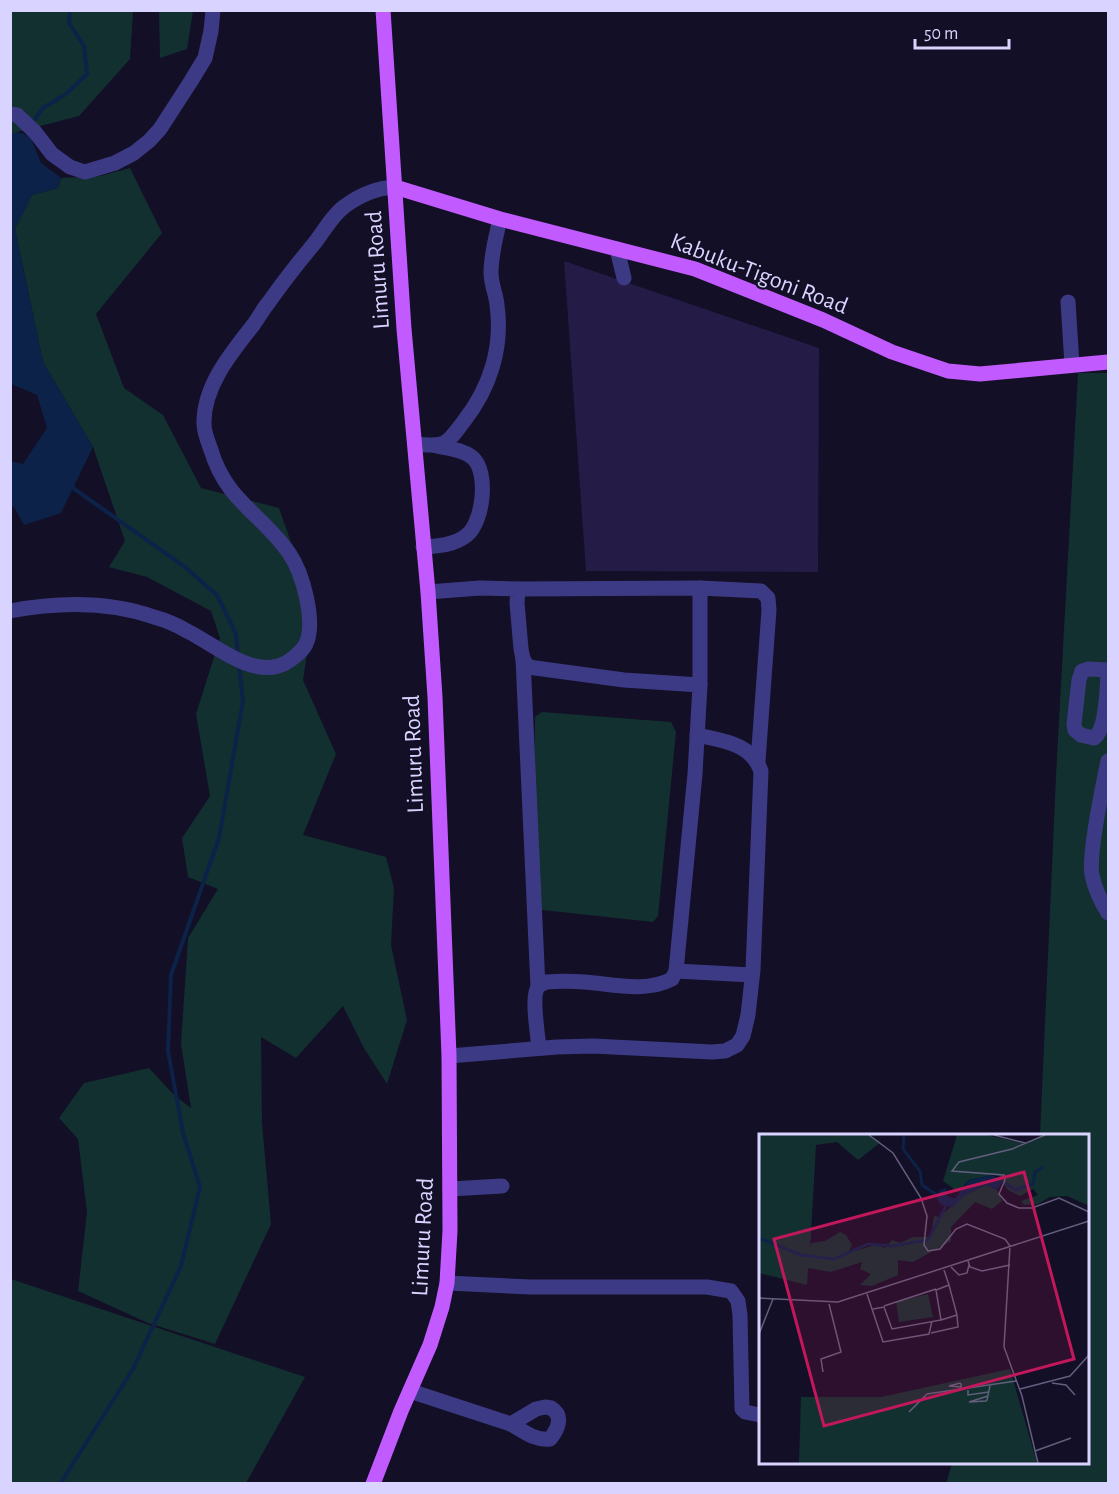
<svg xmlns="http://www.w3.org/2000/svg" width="1119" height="1494" font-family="'Alegreya Sans',sans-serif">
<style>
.green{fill:#12302f}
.water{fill:#0c2248}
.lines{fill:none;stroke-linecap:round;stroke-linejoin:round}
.stream{stroke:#0c2248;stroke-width:4}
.building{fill:#241b47}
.minor{stroke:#3d3a85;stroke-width:15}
.major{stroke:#c25bff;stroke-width:15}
.labels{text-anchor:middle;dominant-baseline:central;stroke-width:4.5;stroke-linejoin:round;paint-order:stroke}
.street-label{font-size:24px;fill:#d9d4ff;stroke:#130f26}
.inset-river{fill:none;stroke:#0c2248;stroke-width:3}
.inset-road{fill:none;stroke:#625e7d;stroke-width:1.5}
.view{fill:#c2185b;fill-opacity:0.15;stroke:#c2185b;stroke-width:3}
.inset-edge{fill:none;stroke:#d9d4ff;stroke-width:3}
</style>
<rect width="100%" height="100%" fill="#130f26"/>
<!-- green -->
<g class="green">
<path d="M11,11H133L130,59L79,116L17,132L11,135Z"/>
<path d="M159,11H193L187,49L160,58Z"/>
<path d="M130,168L162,233L96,314L124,388L163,415L201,488L279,508L314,608L303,680L336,754L303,835L386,857L394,888L391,945L407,1020L387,1084L364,1048L343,1006L296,1058L261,1037L262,1123L271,1224L215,1344L148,1323L78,1291L87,1212L78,1139L59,1118L84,1083L149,1068L174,1095L191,1108L181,1044L188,938L218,889L188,877L182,838L210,796L196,714L220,638L211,611L147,577L109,567L125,541L93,447L43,362L15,229L32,195L58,188L61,178L100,176Z"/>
<path d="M1078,373H1108V1483L946,1484L952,1463L1088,1462V1136L1040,1135L1056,776Z"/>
<path d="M542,712L671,722L676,732L658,916L653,922L533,909L535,717Z"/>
<path d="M11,1279L305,1377L246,1483H11Z"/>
</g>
<!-- water -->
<path class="water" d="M17,132L30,136L41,163L61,178L58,188L32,195L15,229L43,362L93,447L61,513L24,525L13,505L11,504L10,461L23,464L47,428L37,395L11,384L10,135Z"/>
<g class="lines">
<!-- stream -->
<g class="stream">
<path d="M35,119L43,108L66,94L87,74L84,46L69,23L70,10"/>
<path d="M73,488L185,567L217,595L236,634L238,656"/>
<path d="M10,506L13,505"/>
<path d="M60,1484L133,1369L181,1266L200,1187L183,1133L168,1051L171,975L219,838L243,701L239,666"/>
</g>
</g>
<!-- building -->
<path class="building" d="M564,261L819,348L818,572L586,571Z"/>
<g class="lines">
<!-- minor -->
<g class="minor">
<path d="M10,114L17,115L35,132L52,154L70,167L85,172L115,163L134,153L149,141L160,129L191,81L205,58L211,31L213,10"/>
<path d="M617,249L624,278"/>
<path d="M1068,302L1072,365"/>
<path d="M415,444C446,447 446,445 464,421C490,388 503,347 497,305C496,294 491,284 491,273C491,254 496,237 500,219"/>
<path d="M423,547C438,546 455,545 467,535C483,522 489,473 473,458C463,449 447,449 434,445"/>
<path d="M700,588L761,591L768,598L769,610L758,761"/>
<path d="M518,589L700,588V685"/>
<path d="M428,592L480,588L518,589L517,603L521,649L523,659L528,667L624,680L700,685L695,774L676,971L672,979C646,993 612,984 584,982C572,981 559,981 546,982C544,983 539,985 538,987C531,996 538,1036 539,1048"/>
<path d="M10,611C58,602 108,601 154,617C165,620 177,625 187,631C212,643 248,675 278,666C287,664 301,653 306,644C316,622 303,573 289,553C262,514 226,501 211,450C208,442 204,432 204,424C203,386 232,352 254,324C259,317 263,309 269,302C283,282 298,263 313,245C323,233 332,215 345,206C360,195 376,188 395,187"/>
<path d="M523,659L538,987"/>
<path d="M1108,670L1088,669L1082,671L1079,680L1074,724L1075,730L1081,735L1094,738C1107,729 1107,688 1108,672"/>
<path d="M1108,761C1103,785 1088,853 1092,875C1095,889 1101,902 1108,913"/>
<path d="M676,971L752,975"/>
<path d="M449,1056L557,1047L593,1046L712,1052L725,1051L737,1045L743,1036L748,1015L753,970L761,771C751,743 723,741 697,735"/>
<path d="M450,1189L502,1186"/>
<path d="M447,1283L531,1287H707L731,1291L738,1301L740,1315L742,1409L745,1412L760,1415"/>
<path d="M410,1391L511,1424"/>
<path d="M545,1407L551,1408C564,1416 558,1429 550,1439C535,1441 523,1431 511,1424L536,1409Z"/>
</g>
<!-- major -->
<g class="major">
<path d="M395,187L500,219L695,269L823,320L892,352L948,371L980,374L1108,362"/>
<path d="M373,1484L401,1411L430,1345L442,1307L447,1283L450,1231L449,1056L435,697L428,592L404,329L383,10"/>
</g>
</g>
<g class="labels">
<!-- street labels -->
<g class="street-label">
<text transform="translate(378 270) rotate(-94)">Limuru Road</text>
<text transform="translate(759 274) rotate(21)">Kabuku-Tigoni Road</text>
<text transform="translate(414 754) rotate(-92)">Limuru Road</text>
<text transform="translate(423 1237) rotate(-87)">Limuru Road</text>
</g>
</g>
<!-- overview -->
<g transform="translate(759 1134)">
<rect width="330" height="330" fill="#130f26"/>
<path d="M0,1H110L122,8L99,26L78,8L57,11L51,117L52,109L66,107L81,98L87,101L93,111L89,119L116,111L126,114L133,106L141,109L154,103H168L172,100L175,82L180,83L206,61L227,51L238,56L243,67L233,75L216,68L192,93V107L154,128L139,126V141L113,152L101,151L112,140L101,135L103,128L72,138L49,134L48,151L0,139ZM198,1H228L266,10L286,1H330V68L328,71L308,62L291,63L279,70L265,71L262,67L279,61L274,55L261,62L249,56L240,42L233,41L210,46L199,58L184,47ZM169,160L174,183L140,188L137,168ZM251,235L278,329H40L42,263H122Z" fill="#12302f"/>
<path d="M233,41L244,47L238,56L227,51L206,61L194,73L182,71L178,65L181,56L187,54L188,62L196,65L210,46Z" fill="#0c2248"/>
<path class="inset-river" d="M145,1L144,15L161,37L163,51L181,63M247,49L256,56L274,50L276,38L284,33M0,104L42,121L75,125L109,110L134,112L169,106L187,72"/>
<path class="inset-road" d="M110,1L134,19L162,64L168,82L165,111L169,117L181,115L197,95L208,90L246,105L251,112M235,1L266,9M286,1L253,15L200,28L193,37L245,41L246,46L240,60L248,69L260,74H273L300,64L330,78M251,112L245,213L263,262L279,329M209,127L211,133L223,137L251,131M192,133L200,141L208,139L210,131M108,160L124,208L170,200L173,187M0,164L79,168L330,87M125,172L177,155M114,175L125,173L133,195L182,186L177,156L190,151L185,136M182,186L198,181L190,151M172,199L199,193L198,181M0,200L14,165M64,238L62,225L82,218L70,170M293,249L307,251L316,261M202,253L190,252L201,249L202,250V253L203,256M261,255L311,242L330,221M209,256V261L230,258M229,262L210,268L227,267L228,266L231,252M150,278L168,260L257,247M276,317L312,304"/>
<path class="view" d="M265,38L315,225L65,292L15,105Z"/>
<rect width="330" height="330" class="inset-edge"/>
</g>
<!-- border -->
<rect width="1119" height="1494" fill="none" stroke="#d9d4ff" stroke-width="24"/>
<!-- scale -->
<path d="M915 39v9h94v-9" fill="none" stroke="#d9d4ff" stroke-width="3"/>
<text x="924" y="39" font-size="18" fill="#d9d4ff" stroke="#130f26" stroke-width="4.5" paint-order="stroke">50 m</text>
</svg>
